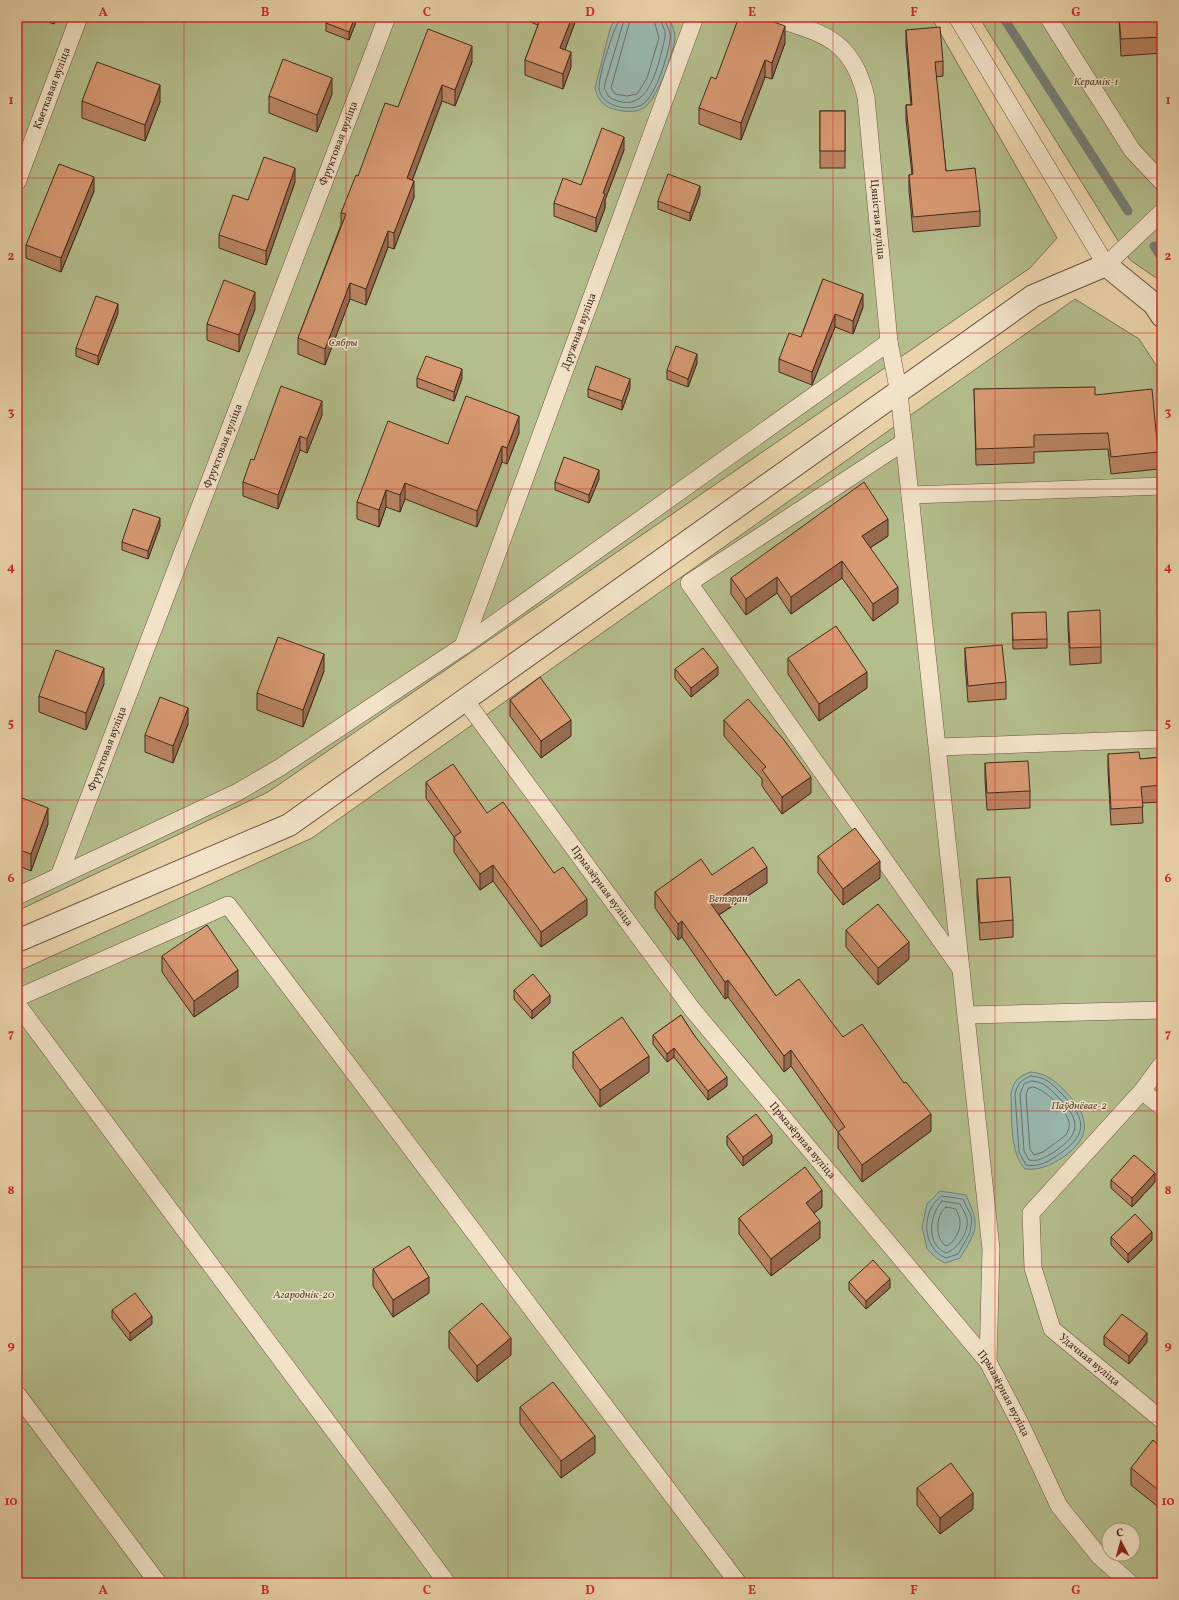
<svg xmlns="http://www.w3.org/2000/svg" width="1179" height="1600" font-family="Vollkorn,serif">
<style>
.green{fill:#b4bd8c;stroke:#7a7454;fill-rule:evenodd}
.water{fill:#99b7b0;stroke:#767f75}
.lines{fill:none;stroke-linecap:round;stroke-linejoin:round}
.shore{stroke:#6d7066;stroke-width:1}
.stream{stroke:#767f75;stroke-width:9}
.service-casing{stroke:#6c5440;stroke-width:18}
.minor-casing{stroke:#6c5440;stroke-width:24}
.service{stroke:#f2e3c8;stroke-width:17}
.minor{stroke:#f2e3c8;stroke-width:22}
.wall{fill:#b98462;stroke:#412a1c}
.shaded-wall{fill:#966b50;stroke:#412a1c}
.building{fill:#d79972;stroke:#412a1c}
.grid{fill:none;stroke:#d62828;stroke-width:1;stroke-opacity:0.55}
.labels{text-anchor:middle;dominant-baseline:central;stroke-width:3;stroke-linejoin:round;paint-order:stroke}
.park-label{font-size:11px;font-style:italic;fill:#584732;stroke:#f2e3c8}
.street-label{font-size:11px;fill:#412a1c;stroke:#f2e3c8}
.neatline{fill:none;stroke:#d62828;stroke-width:1.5}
.grid-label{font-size:13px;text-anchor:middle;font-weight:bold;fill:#d62828}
</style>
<rect width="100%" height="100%" fill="#ebd4ab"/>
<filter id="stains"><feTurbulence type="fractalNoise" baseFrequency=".005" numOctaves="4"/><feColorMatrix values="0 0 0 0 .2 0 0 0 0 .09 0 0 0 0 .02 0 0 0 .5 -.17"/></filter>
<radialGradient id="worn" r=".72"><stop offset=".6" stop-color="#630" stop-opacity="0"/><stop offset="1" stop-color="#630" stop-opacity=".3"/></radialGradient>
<!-- green -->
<g class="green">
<path d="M17,17H931L1057,238L1030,268L268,792L17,911Z"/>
<path d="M979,17H1162V282L1130,260Z"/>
<path d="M1075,299L1139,339L1162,374V1583H17V972L312,838ZM1109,1530H1133V1554H1109Z"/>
</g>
<!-- water -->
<g class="water">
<path d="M616,17H666C672,22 675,31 675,39C673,54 658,96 646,106C638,113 627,112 617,110C604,107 598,101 595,88L610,29Z"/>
<path d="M1031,1072C1047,1074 1054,1080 1065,1091C1089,1116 1094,1136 1062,1158C1049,1166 1040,1170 1025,1169C1009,1152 1012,1115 1011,1093C1014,1080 1019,1076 1031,1072Z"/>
<path d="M940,1191L966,1195C980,1227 978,1228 960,1258L945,1263L936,1258L927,1249L922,1227L927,1204Z"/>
</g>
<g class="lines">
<!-- shore -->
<g class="shore">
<path d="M620,17C619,22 616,26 614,31C609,46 600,71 599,87C599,106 630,113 643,104C656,95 668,55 670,40C672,31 665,25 664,17"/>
<path d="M625,17L606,80L604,88L609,97C649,120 658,65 665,38V31L659,17"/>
<path d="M631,17L611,88L615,94L627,96L637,94L647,78L659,38L653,17"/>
<path d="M1031,1076C1046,1077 1052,1084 1062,1094C1089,1121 1087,1136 1055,1157C1046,1163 1037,1167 1026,1165L1019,1152L1015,1094C1018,1083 1021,1080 1031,1076Z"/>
<path d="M1032,1081C1044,1082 1049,1088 1057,1096C1080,1119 1083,1133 1054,1152C1046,1157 1038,1162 1029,1160L1024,1151L1020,1094L1024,1084Z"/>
<path d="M1033,1087C1045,1089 1067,1111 1069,1122C1070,1127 1068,1131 1066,1135L1043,1152L1034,1155L1030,1149L1026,1095L1028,1089Z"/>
<path d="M942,1196L963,1199L972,1218L970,1233L958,1254L946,1258C921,1248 921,1209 942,1196Z"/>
<path d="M942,1201L960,1204C962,1208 966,1214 967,1219C969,1232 958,1249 946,1253C926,1245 929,1215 942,1201Z"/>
<path d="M946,1207L956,1209C957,1213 960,1217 960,1222C961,1229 954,1244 946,1246C935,1239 935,1215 946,1207Z"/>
</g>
<!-- stream -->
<g class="stream">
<path d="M1003,17L1128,211"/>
<path d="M1154,246L1162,259"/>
</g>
<defs>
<g id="service">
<path id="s1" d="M770,17C822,33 852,38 866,97L889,342L899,393L991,1249L988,1362"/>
<path d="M957,17L1106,265L1162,212"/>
<path d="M1048,17L1132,150L1162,182"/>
<path id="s2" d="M17,182L79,17"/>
<path d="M904,442L689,583L961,969"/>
<path d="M910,495L1162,486"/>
<path id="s3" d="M463,646L695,17"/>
<path id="s4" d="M465,700L692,1009L988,1362L1022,1427L1059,1506L1099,1556L1130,1583"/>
<path d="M938,747L1162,739"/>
<path id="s5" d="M59,876L387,17"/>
<path d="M17,896L236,793L279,768L463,646L889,342"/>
<path d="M17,998L228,905L738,1583"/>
<path d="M17,1004L447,1583"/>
<path d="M967,1015L1162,1010"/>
<path id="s6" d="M1162,1064L1142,1091L1031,1213L1033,1268L1052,1329L1162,1420"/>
<path d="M1142,1091L1162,1107"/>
<path d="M17,1394L158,1583"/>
</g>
<path id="minor" d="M17,941L289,825L1033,296L1106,265L1154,304L1162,316"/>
</defs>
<!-- service casing -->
<use href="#service" class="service-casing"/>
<!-- minor casing -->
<use href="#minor" class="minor-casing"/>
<!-- service -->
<use href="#service" class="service"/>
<!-- minor -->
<use href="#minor" class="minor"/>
</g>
<!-- wall -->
<g class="wall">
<path d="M35,17H57L54,24Z"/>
<path d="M358,17L349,40L326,31V23Z"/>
<path d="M525,17H577L565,49L571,67L563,89L525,75V60L538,25L525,20Z"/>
<path d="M1119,17H1162V53L1121,56Z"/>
<path d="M906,30L943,61V76L936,77L946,171L980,211V226L913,232L909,190V175L912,174L906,120V105H911L906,45Z"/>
<path d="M785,43L772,79L765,77L741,140L699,124V108L716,79Z"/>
<path d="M472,62L455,106L442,101L412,181L414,197L394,249L388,247L366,305L350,299L325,365L298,354V338L341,225V213L358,176L398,107Z"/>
<path d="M332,94L317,132L269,113V96Z"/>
<path d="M82,101L160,102L145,141L82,118Z"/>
<rect x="820" y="111" width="25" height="57"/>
<path d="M624,150L605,200V208L596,232L554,216V203L581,185Z"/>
<path d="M295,182L266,265L219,248V235L248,200Z"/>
<path d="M94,191L61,272L26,258V245Z"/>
<path d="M700,194L690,221L658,209V201Z"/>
<path d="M823,279L863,307L853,334L835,327L812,385L779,372V359L801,337Z"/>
<path d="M255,309L239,352L207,340V324Z"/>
<path d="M118,313L98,365L76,356V348Z"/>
<path d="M697,363L688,387L667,379V370Z"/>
<path d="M417,378H462L454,401L417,387Z"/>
<path d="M630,388L622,410L588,397V389Z"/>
<path d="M974,389L1095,395L1158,452V469L1111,474L1108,449L1034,452V463L976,465Z"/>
<path d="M322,415L307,453L300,450L278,509L243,496V482L254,460Z"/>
<path d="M519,433L507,464L502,462L477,527L405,499L400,512L386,507L379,527L357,519V502L448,444Z"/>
<path d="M599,479L589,503L555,490V482Z"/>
<path d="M160,526L148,559L122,550V542Z"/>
<path d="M888,536L870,548L898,603L873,621L842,578L791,614L777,593L746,615L731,594V578Z"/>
<path d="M1068,612L1101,647V663L1070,665L1068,628Z"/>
<path d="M1012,613L1047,639V648L1013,649Z"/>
<path d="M965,648L1006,682V699L968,702L965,664Z"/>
<path d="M788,658L867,688L819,721L788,674Z"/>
<path d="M675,669L718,675L691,697L675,678Z"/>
<path d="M324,671L303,727L257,710V693Z"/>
<path d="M104,684L86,730L39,712V696Z"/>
<path d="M510,700L571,736L541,758L510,716Z"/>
<path d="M724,720L811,793L782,814L762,786V779L724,736Z"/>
<path d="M188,724L173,763L145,752V735Z"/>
<path d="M1108,754L1140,759L1162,757V802L1142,803L1143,823L1111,825L1108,771Z"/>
<path d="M985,763L1030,791V808L987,810L985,780Z"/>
<path d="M426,782L487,813L554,873L587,915L541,947L493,881L480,890L454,852V837L426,798Z"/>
<path d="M17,796L48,824L31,871L17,865Z"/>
<path d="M818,856L880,878L843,905L818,873Z"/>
<path d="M712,875L767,883L719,915L776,996L843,1037L931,1131L862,1182L838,1148V1132L791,1066L784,1072L728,997L725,999L682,937L678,940L655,908V892Z"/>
<path d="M977,879L1013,920V937L980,940L977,896Z"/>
<path d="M846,930L909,959L878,985L846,947Z"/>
<path d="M162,956L238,987L194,1017L162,972Z"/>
<path d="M514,990L550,1003L532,1019L514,999Z"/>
<path d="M681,1015L727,1086L708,1100L674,1057L667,1062L653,1044V1035Z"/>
<path d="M573,1052L649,1072L600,1107L573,1068Z"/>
<path d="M727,1136L772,1143L743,1166L727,1145Z"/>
<path d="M1111,1180L1155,1182L1132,1207L1111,1188Z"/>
<path d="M822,1207L814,1213L820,1238L771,1276L739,1234V1218Z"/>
<path d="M1111,1237L1152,1240L1128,1263L1111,1245Z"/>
<path d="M373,1269L429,1293L393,1317L373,1286Z"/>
<path d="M849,1282L890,1288L866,1309L849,1290Z"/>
<path d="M112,1310L152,1324L130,1341L112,1318Z"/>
<path d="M449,1331L511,1355L477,1382L449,1348Z"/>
<path d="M1104,1336L1147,1342L1129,1364L1104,1345Z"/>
<path d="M520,1407L595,1453L561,1478L520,1424Z"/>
<path d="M1162,1448V1510L1131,1485V1468Z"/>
<path d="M917,1488L973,1509L940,1534L917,1505Z"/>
</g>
<!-- shaded-wall -->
<g class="shaded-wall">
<path d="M54,17H57L54,24Z"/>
<path d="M355,17H358L349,40V32Z"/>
<path d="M572,17H577L560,63V48Z"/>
<path d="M785,26V43L772,79V63Z"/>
<path d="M472,46V62L455,106V90Z"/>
<path d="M571,52V67L563,89V74Z"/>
<path d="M765,60V77L741,140V123Z"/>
<path d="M332,78V94L317,132V115Z"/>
<path d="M160,85V102L145,141V125Z"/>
<path d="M442,85V101L407,194V178Z"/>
<path d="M624,137V150L605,200V208L596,232V218L603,193Z"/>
<path d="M295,168V182L266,265V251Z"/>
<path d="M94,177V191L61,272V258Z"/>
<path d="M414,181V197L394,249V233Z"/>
<path d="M700,186V194L690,221V213Z"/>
<path d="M388,231V247L366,305V289Z"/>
<path d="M350,283V299L325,365V349Z"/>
<path d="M255,292V309L239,352V335Z"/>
<path d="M863,294V307L853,334V321Z"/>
<path d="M118,304V313L98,365V356Z"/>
<path d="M835,314V327L812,385V372Z"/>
<path d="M697,354V363L688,387V379Z"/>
<path d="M462,369V378L454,401V392Z"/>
<path d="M630,379V388L622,410V401Z"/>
<path d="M322,401V415L307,453V439Z"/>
<path d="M519,416V433L507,464V448Z"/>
<path d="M300,436V450L278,509V495Z"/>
<path d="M502,446V462L477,527V511Z"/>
<path d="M599,470V479L589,503V495Z"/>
<path d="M405,483V499L400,512V495Z"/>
<path d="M386,490V507L379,527V510Z"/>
<path d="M160,518V526L148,559V551Z"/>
<path d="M888,519V536L862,553V536Z"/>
<path d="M842,561V578L791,614V597Z"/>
<path d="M777,577V593L746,615V599Z"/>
<path d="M898,587V603L873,621V604Z"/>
<path d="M324,654V671L303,727V710Z"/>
<path d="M718,667V675L691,697V688Z"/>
<path d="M104,668V684L86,730V713Z"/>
<path d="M867,672V688L819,721V704Z"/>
<path d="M188,708V724L173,763V746Z"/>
<path d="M571,720V736L541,758V741Z"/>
<path d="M811,777V793L782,814V797Z"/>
<path d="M48,808V824L31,871V854Z"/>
<path d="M880,861V878L843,905V889Z"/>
<path d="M493,865V881L480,890V874Z"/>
<path d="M767,867V883L711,920V904Z"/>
<path d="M587,899V915L541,947V932Z"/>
<path d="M682,921V937L678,940V924Z"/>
<path d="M909,942V959L878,985V968Z"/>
<path d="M238,970V987L194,1017V1001Z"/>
<path d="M728,980V997L725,999V982Z"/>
<path d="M550,995V1003L532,1019V1011Z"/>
<path d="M674,1048V1057L667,1062V1054Z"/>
<path d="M791,1050V1066L784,1072V1056Z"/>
<path d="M649,1056V1072L600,1107V1090Z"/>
<path d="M727,1077V1086L708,1100V1091Z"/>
<path d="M931,1114V1131L862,1182V1165Z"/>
<path d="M772,1135V1143L743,1166V1157Z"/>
<path d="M1155,1173V1182L1132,1207V1198Z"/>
<path d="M822,1190V1207L806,1219V1203Z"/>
<path d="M820,1221V1238L771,1276V1259Z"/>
<path d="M1152,1232V1240L1128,1263V1254Z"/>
<path d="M429,1277V1293L393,1317V1300Z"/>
<path d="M890,1279V1288L866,1309V1301Z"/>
<path d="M152,1316V1324L130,1341V1333Z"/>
<path d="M1147,1333V1342L1129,1364V1356Z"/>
<path d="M511,1338V1355L477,1382V1366Z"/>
<path d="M595,1436V1453L561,1478V1461Z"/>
<path d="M973,1493V1509L940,1534V1518Z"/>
</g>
<!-- building -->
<g class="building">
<path d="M329,17H355L349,32L326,23Z"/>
<path d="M541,17H572L560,48L571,52L563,74L525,60Z"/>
<path d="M739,17H760L785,26L772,63L765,60L741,123L699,108L711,77L716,79Z"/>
<path d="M1119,17H1162V37L1121,39Z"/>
<path d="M940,27L943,61L935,62L946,171L975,168L980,211L913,217L909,175L913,174L906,105H912L906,30Z"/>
<path d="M428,29L472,46L455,90L442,85L407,178L414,181L394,233L388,231L366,289L350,283L325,349L298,338L346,214L341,213L356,175L358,176L385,103L398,107Z"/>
<path d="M283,59L332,78L317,115L269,96Z"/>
<path d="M97,62L160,85L145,125L82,101Z"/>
<rect x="820" y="111" width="25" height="40"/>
<path d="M602,128L624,137L603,193L605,194L596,218L554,203L563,178L581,185Z"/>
<path d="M264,157L295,168L266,251L219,235L233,195L248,200Z"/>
<path d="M59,164L94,177L61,258L26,245Z"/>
<path d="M668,174L700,186L690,213L658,201Z"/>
<path d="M823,279L863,294L853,321L835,314L812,372L779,359L789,333L801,337Z"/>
<path d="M224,280L255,292L239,335L207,324Z"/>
<path d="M96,296L118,304L98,356L76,348Z"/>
<path d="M676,346L697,354L688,379L667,370Z"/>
<path d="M426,356L462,369L454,392L417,378Z"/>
<path d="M596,366L630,379L622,401L588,389Z"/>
<path d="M281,386L322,401L307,439L300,436L278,495L243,482L251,459L254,460Z"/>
<path d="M1095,387V395L1152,389L1158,452L1111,457L1108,433L1034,435V447L976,449L974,389Z"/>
<path d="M466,396L519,416L507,448L502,446L477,511L405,483L400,495L386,490L379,510L357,502L388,421L448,444Z"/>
<path d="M564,457L599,470L589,495L555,482Z"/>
<path d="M864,482L888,519L862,536L898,587L873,604L842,561L791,597L777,577L746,599L731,578Z"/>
<path d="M133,509L160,518L148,551L122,542Z"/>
<path d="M1100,610L1101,647L1070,648L1068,612Z"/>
<path d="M1046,612L1047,639L1013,640L1012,613Z"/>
<path d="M836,626L867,672L819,704L788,658Z"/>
<path d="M278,637L324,654L303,710L257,693Z"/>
<path d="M1002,645L1006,682L968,686L965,648Z"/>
<path d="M703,648L718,667L691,688L675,669Z"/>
<path d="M56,650L104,668L86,713L39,696Z"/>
<path d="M540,677L571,720L541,741L510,700Z"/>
<path d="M160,697L188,708L173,746L145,735Z"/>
<path d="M748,699L784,740L811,777L782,797L762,770L766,767L724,720Z"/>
<path d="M1139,752L1140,759L1162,757V785L1141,787L1143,807L1111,809L1108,754Z"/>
<path d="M1028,761L1030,791L987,793L985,763Z"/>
<path d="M453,764L487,813L503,802L554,873L563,867L587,899L541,932L493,865L480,874L454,837L461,832L426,782Z"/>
<path d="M17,796L48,808L31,854L17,849Z"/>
<path d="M855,828L880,861L843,889L818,856Z"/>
<path d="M753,847L767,867L711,904L776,996L799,979L843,1037L862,1024L904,1083L906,1082L931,1114L862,1165L838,1132L845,1127L791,1050L784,1056L728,980L725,982L682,921L678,924L655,892L701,859L712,875Z"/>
<path d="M1010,877L1013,920L980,923L977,879Z"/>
<path d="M878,904L909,942L878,968L846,930Z"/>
<path d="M207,925L238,970L194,1001L162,956Z"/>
<path d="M533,974L550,995L532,1011L514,990Z"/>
<path d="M681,1015L694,1035L727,1077L708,1091L674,1048L667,1054L653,1035Z"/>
<path d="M622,1017L649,1056L600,1090L573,1052Z"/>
<path d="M756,1114L772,1135L743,1157L727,1136Z"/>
<path d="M1134,1155L1155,1173L1132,1198L1111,1180Z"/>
<path d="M805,1167L822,1190L806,1203L820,1221L771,1259L739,1218Z"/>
<path d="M1135,1214L1152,1232L1128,1254L1111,1237Z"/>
<path d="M409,1246L429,1277L393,1300L373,1269Z"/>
<path d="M873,1260L890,1279L866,1301L849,1282Z"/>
<path d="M135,1293L152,1316L130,1333L112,1310Z"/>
<path d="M482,1303L511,1338L477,1366L449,1331Z"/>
<path d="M1122,1314L1147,1333L1129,1356L1104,1336Z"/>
<path d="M553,1382L595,1436L561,1461L520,1407Z"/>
<path d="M1153,1440L1162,1448V1493L1131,1468Z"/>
<path d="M951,1463L973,1493L940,1518L917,1488Z"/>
</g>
<!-- grid -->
<path class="grid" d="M184,17V1583M346,17V1583M508,17V1583M671,17V1583M833,17V1583M995,17V1583M17,178H1162M17,333H1162M17,489H1162M17,644H1162M17,800H1162M17,956H1162M17,1111H1162M17,1267H1162M17,1422H1162"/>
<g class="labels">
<!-- park labels -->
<g class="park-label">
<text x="1096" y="82">Керамік-1</text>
<text x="343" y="343">Сябры</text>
<text x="728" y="899">Ветэран</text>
<text x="1079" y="1106">Паўднёвае-2</text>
<text x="304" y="1295">Агароднік-20</text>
</g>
<!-- street labels -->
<g class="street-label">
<text stroke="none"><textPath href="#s2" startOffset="100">Кветкавая вуліца</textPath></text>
<text stroke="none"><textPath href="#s5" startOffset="784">Фруктовая вуліца</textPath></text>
<text stroke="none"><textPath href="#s1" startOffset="257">Цяністая вуліца</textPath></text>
<text stroke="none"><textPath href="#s3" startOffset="335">Дружная вуліца</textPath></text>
<text stroke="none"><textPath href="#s5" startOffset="460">Фруктовая вуліца</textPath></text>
<text stroke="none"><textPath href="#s5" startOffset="136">Фруктовая вуліца</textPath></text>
<text stroke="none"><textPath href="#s4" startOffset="231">Прыазёрная вуліца</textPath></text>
<text stroke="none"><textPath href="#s4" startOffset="555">Прыазёрная вуліца</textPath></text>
<text stroke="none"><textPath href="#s6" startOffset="366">Удачная вуліца</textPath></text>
<text stroke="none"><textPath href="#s4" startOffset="879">Прыазёрная вуліца</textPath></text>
</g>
</g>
<!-- margin -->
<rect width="1179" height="1600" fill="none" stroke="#ebd4ab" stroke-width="44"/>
<!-- north arrow -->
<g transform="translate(1121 1542) rotate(354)"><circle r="19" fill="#f2e3c8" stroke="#ab9983"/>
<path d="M0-3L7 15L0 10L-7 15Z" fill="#8f2418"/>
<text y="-6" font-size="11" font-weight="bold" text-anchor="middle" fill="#412a1c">С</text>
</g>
<rect x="22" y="22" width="1135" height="1556" class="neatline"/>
<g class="grid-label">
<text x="103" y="16">A</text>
<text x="265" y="16">B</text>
<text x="427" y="16">C</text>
<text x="590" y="16">D</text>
<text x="752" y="16">E</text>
<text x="914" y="16">F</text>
<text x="1076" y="16">G</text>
<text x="11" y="104">1</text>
<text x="1168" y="104">1</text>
<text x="11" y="260">2</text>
<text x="1168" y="260">2</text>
<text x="11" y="416">3</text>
<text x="1168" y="416">3</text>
<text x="11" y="571">4</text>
<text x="1168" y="571">4</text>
<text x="11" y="727">5</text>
<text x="1168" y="727">5</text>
<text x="11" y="882">6</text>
<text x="1168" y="882">6</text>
<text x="11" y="1038">7</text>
<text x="1168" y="1038">7</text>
<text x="11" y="1194">8</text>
<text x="1168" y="1194">8</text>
<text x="11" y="1349">9</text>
<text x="1168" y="1349">9</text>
<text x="11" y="1505">10</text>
<text x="1168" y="1505">10</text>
<text x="103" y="1594">A</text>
<text x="265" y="1594">B</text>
<text x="427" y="1594">C</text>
<text x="590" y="1594">D</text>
<text x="752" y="1594">E</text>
<text x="914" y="1594">F</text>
<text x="1076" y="1594">G</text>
</g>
<rect width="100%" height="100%" filter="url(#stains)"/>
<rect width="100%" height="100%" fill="url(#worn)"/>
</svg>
